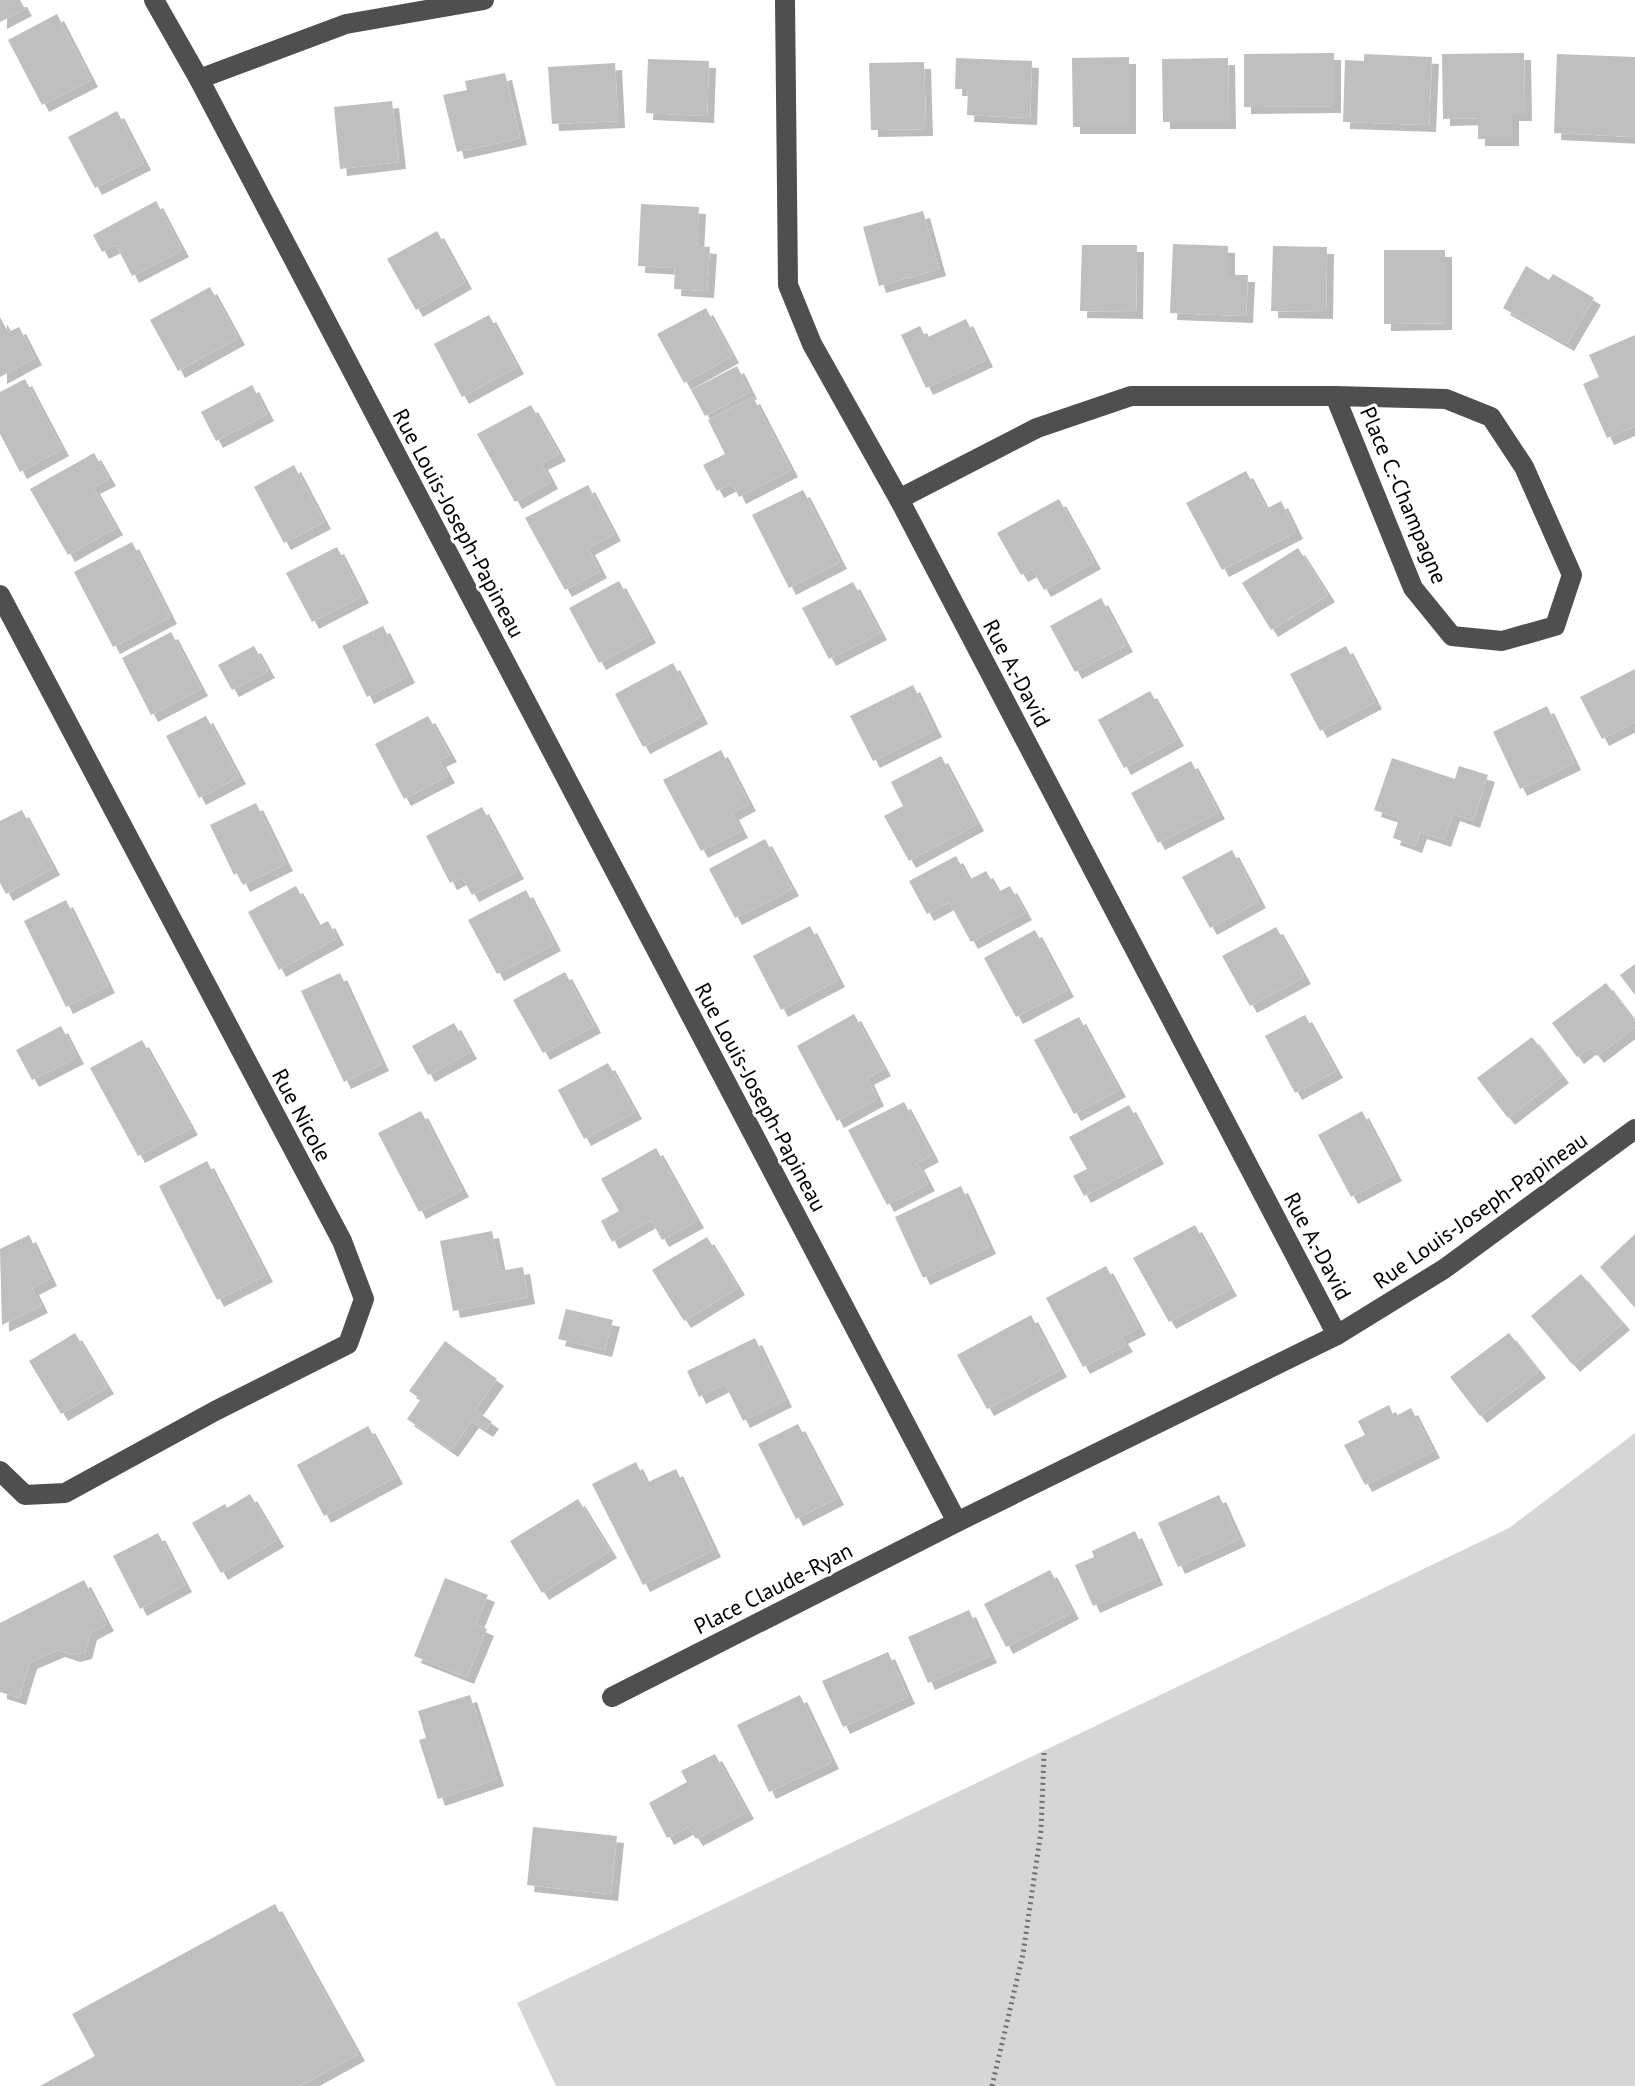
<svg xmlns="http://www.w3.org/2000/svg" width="1635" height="2086" font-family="'PT Sans',sans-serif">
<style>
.green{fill:#d6d6d6}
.building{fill:#bfbfbf;filter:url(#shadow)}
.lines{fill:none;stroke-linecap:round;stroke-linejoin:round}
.path{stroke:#717171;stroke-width:5;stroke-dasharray:2 4;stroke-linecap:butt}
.minor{stroke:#4f4f4f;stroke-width:20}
.labels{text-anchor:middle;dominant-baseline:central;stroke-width:6;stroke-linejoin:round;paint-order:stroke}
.street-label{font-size:22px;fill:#000;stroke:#fff}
</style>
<defs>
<filter id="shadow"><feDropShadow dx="7" dy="7" stdDeviation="0" flood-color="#0004"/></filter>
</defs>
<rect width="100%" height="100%" fill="#fff"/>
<!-- green -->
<path class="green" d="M1635,1433V2086H556L517,2003L1509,1528Z"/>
<!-- building -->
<g class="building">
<path d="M0,0H20L25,9L0,22Z"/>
<path d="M57,14L91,80L42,105L8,40Z"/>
<path d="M1334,53V106L1244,107V54Z"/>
<path d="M1524,53L1525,114H1512V139H1478V118L1443,119L1442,54Z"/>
<path d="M1364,54L1432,57L1429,125L1343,122L1345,60L1364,61Z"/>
<path d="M1557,54L1635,57V137L1554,133Z"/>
<path d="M1129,57V127H1073L1072,58Z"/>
<path d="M956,58L1032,61L1030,118L967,115L968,89H955Z"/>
<path d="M1228,58L1229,122H1163L1162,59Z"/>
<path d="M648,59L709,61L707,116L646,113Z"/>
<path d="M924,62L926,129L871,130L869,63Z"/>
<path d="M615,63L618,121L552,124L548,67Z"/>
<path d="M505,73L520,138L457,152L443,95L467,90L465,81Z"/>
<path d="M392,101L399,162L340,169L334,107Z"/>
<path d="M117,111L144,163L95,188L68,137Z"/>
<path d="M156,201L182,250L132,276L116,245L102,252L93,235Z"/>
<path d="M641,204L699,207L697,246L710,247L707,291L674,289L675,268L638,266Z"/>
<path d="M923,211L939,269L879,286L863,227Z"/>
<path d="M437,231L465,282L416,310L387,259Z"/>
<path d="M1173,244L1228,246V275H1248L1246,316L1170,313Z"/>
<path d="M1082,245H1137L1136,312L1080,311Z"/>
<path d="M1273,246L1327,247L1326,312L1271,311Z"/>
<path d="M1384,250H1445V323L1384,324Z"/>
<path d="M1526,266L1549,280L1553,274L1594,298L1567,344L1503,308Z"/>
<path d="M210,287L238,338L178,371L150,320Z"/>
<path d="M706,308L732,356L684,383L657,334Z"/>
<path d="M489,315L517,367L462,397L434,344Z"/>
<path d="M0,317L8,332L19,327L35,358L0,377Z"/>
<path d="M966,319L986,360L926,388L901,335L920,326L926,338Z"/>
<path d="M1635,335V426L1607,438L1583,384L1599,377L1589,355Z"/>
<path d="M737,366L750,392L705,416L691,390Z"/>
<path d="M25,379L62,449L20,472L0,434V392Z"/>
<path d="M252,385L267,414L216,441L201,412Z"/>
<path d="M753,397L791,470L739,497L732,483L717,491L703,465L725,454L708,420Z"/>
<path d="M531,405L559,454L541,463L551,482L515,502L477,434Z"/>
<path d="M94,453L109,479L93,487L116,528L68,555L30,489Z"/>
<path d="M294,465L324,522L284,543L254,487Z"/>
<path d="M1246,471L1266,509L1281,501L1296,532L1222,570L1186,503Z"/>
<path d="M588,485L614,534L588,548L600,571L565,590L525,518Z"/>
<path d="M803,490L840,562L789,588L752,515Z"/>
<path d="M1059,499L1094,562L1044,590L1032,569L1021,575L997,533Z"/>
<path d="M132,542L170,617L113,647L74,572Z"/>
<path d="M337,547L362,596L312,622L286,573Z"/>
<path d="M1298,548L1328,595L1271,630L1242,583Z"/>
<path d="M619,581L649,636L599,663L569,608Z"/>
<path d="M853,582L880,633L829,659L802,608Z"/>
<path d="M1101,598L1126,645L1075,672L1050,626Z"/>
<path d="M383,626L408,676L367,697L342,646Z"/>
<path d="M171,632L201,689L151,715L122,658Z"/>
<path d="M254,646L268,671L232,690L218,665Z"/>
<path d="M1346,646L1375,702L1320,731L1290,674Z"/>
<path d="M673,663L701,717L643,747L615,694Z"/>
<path d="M1635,669V722L1602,739L1580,697Z"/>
<path d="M913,685L935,730L873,761L850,716Z"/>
<path d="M1150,691L1177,739L1124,768L1098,720Z"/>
<path d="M1547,706L1574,763L1520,789L1493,732Z"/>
<path d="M206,716L239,777L199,798L166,736Z"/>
<path d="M428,716L450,755L439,760L448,776L404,799L375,744Z"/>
<path d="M721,750L749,804L732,813L741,831L701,851L663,780Z"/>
<path d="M941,756L977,824L909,861L884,816L903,806L891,782Z"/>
<path d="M1392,758L1455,779L1459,766L1488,775L1473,821L1453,814L1444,840L1420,832L1415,846L1393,838L1399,818L1374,810Z"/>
<path d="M1191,761L1218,812L1158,843L1131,793Z"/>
<path d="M256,803L286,864L243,885L237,873L234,875L210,825Z"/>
<path d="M482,807L517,872L472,895L462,877L450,883L426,836Z"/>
<path d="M22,810L53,868L6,894L0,883V821Z"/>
<path d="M765,839L792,889L735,918L709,869Z"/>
<path d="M1232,850L1259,901L1210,928L1182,877Z"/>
<path d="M956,856L969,880L986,871L998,892L1010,886L1025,913L971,942L949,902L927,914L909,881Z"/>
<path d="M296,886L318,926L328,921L337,938L279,970L248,912Z"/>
<path d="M526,890L554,944L497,974L468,920Z"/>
<path d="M66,900L108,986L66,1007L24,921Z"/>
<path d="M810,926L838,980L781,1010L753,956Z"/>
<path d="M1276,927L1304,977L1250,1006L1222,956Z"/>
<path d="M1035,930L1067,990L1016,1017L984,958Z"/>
<path d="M1635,964V995L1620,975Z"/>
<path d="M565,972L594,1026L543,1053L513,1000Z"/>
<path d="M340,973L382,1064L344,1082L301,991Z"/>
<path d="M1606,983L1635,1021V1027L1597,1056L1590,1047L1577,1057L1552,1023Z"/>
<path d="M854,1014L884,1069L867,1078L877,1099L837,1121L797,1046Z"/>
<path d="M1305,1015L1336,1071L1295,1093L1265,1036Z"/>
<path d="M1079,1017L1119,1090L1074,1114L1034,1040Z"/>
<path d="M454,1023L470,1052L428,1075L412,1046Z"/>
<path d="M61,1026L77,1057L32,1080L16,1050Z"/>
<path d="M1532,1037L1562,1076L1508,1118L1477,1078Z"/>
<path d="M142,1040L191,1128L138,1156L90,1068Z"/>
<path d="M608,1063L635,1112L584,1139L558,1090Z"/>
<path d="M904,1102L932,1155L917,1163L928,1184L887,1205L848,1130Z"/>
<path d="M1129,1105L1157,1157L1084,1196L1073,1176L1087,1169L1069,1137Z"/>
<path d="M421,1111L462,1190L419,1212L378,1133Z"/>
<path d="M1362,1111L1395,1174L1351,1197L1318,1135Z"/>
<path d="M656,1148L697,1221L662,1240L651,1220L612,1242L601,1221L619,1211L601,1179Z"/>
<path d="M207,1161L266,1275L217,1300L159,1186Z"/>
<path d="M961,1186L989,1247L923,1278L895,1217Z"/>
<path d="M1195,1225L1230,1289L1169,1322L1133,1258Z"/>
<path d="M492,1231L500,1271L523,1267L528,1297L453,1311L440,1241Z"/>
<path d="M1635,1234V1308L1600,1267Z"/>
<path d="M29,1235L50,1279L32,1288L41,1306L2,1325L0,1249Z"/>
<path d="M707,1237L738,1288L684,1321L652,1270Z"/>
<path d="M1106,1266L1139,1328L1121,1337L1126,1345L1083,1367L1046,1298Z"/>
<path d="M1581,1274L1623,1323L1573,1365L1531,1316Z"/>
<path d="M566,1309L613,1320L605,1350L558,1339Z"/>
<path d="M1031,1315L1060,1370L987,1409L957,1355Z"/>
<path d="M75,1333L107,1387L61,1414L29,1361Z"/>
<path d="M1509,1333L1539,1371L1480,1416L1450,1377Z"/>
<path d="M755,1338L785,1400L743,1421L725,1384L699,1397L687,1371Z"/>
<path d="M445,1341L497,1379L475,1410L492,1422L486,1430L472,1421L451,1450L407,1419L421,1399L409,1391Z"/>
<path d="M1389,1405L1394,1417L1411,1408L1433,1451L1365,1485L1344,1445L1365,1435L1358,1421Z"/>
<path d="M798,1424L837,1498L796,1519L758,1444Z"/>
<path d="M368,1426L396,1477L324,1516L297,1465Z"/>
<path d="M636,1462L646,1483L676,1469L714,1550L643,1585L592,1484Z"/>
<path d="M250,1494L277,1540L221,1573L192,1523L225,1504L227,1508Z"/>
<path d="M1219,1495L1239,1539L1178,1567L1158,1523Z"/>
<path d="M578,1499L610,1551L542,1593L510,1541Z"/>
<path d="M1135,1531L1156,1578L1093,1606L1075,1565L1094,1557L1092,1551Z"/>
<path d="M158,1533L185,1585L140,1609L113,1556Z"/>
<path d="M1050,1570L1072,1612L1006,1647L984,1604Z"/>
<path d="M445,1578L488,1595L476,1624L487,1629L467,1677L414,1656Z"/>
<path d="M84,1580L107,1624L90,1633L85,1652L73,1655L58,1650L30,1662L19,1698L0,1692V1623Z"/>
<path d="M969,1610L990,1656L928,1683L908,1637Z"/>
<path d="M888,1652L908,1697L843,1727L822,1681Z"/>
<path d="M470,1695L497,1779L438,1799L419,1740L426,1738L418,1711Z"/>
<path d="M800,1695L832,1762L769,1792L737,1725Z"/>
<path d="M715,1754L747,1812L696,1839L688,1827L667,1838L649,1803L687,1782L681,1771Z"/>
<path d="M533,1827L617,1836L611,1894L527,1885Z"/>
<path d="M275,1904L358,2054L300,2086H40L95,2056L72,2014Z"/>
</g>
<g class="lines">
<!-- path -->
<path class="path" d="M992,2086L1023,1954L1041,1831L1044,1753"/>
<!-- minor -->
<g class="minor">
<path d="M154,0L199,79L957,1522"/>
<path d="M785,0L788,285L812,344L899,499L1337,1335"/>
<path d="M199,79L346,24L484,0"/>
<path d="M899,499L1037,428L1131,396H1335L1446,399L1491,417L1524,467L1572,575L1555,626L1502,641L1452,636L1413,588L1335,396"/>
<path d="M0,595L342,1241L364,1299L348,1344L215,1411L65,1493L25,1495L0,1471"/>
<path d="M612,1697L957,1522L1337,1335L1444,1269L1635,1129"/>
</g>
</g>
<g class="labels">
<!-- street labels -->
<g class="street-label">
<text transform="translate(1404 495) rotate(67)">Place C.-Champagne</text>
<text transform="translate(459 523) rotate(62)">Rue Louis-Joseph-Papineau</text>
<text transform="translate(1017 673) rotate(62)">Rue A.-David</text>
<text transform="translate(761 1097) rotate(62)">Rue Louis-Joseph-Papineau</text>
<text transform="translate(302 1115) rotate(62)">Rue Nicole</text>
<text transform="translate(1480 1210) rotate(-35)">Rue Louis-Joseph-Papineau</text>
<text transform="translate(1318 1246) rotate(62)">Rue A.-David</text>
<text transform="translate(773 1588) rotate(-27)">Place Claude-Ryan</text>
</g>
</g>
</svg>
